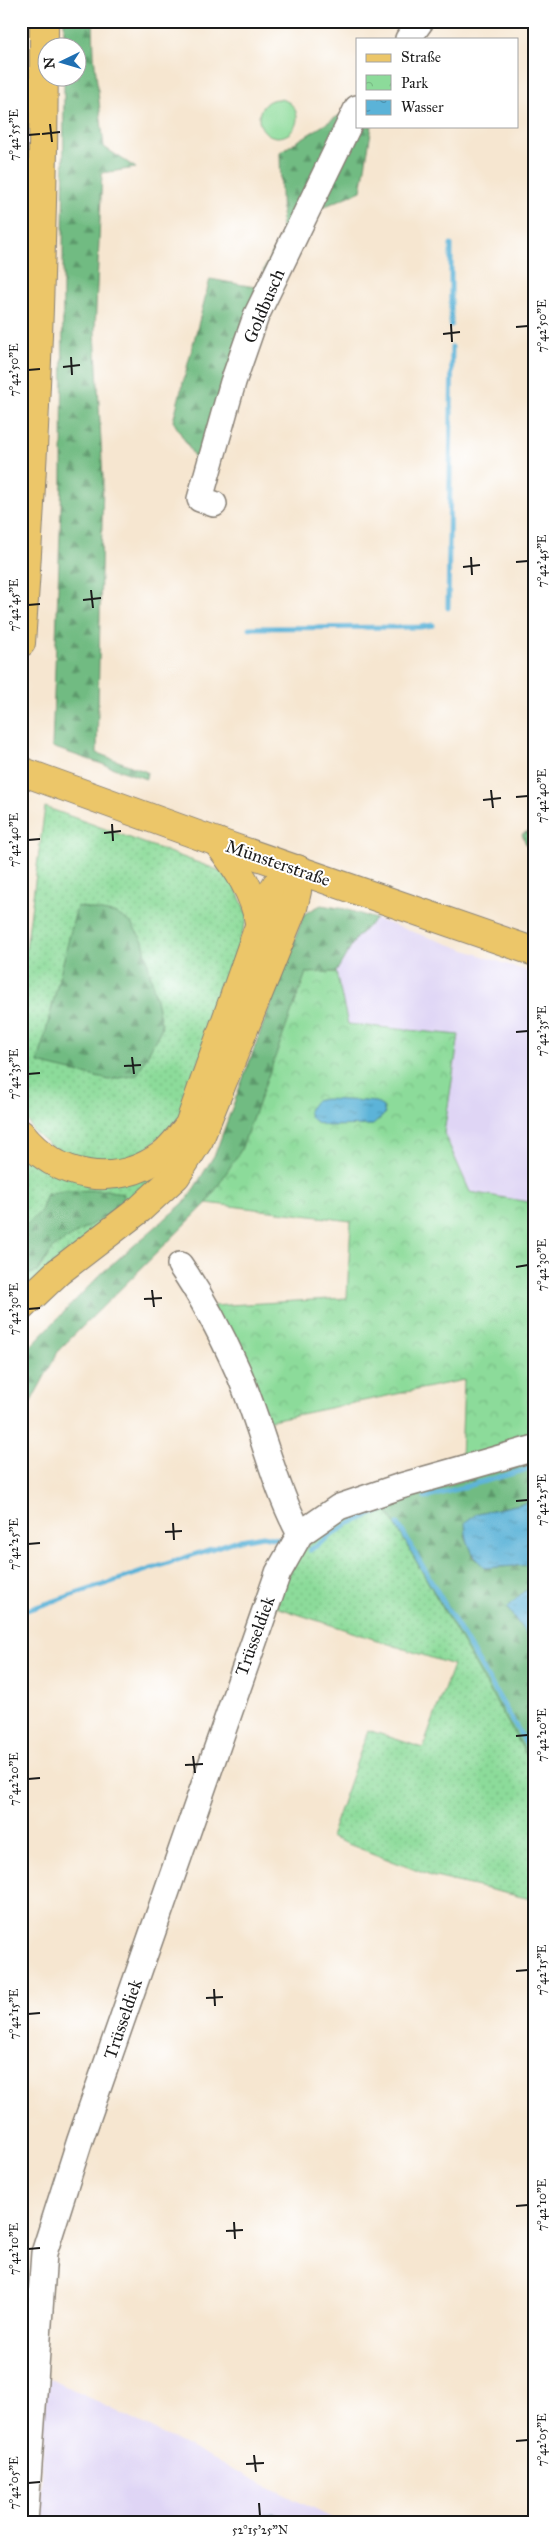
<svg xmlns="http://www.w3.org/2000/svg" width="556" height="2543" font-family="'IM FELL Great Primer',serif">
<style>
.built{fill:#dfd5f5}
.grass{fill:url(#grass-dots);stroke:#547c5b}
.forest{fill:url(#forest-firs);stroke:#466c4f}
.park{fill:url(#park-crowns);stroke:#547c5b}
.pitch{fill:#8cdb9a;stroke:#547c5b}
.water{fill:url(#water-ripples);stroke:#3c687a}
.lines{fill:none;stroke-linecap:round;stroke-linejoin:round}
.stream{stroke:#5bb3d8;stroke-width:5}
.minor-casing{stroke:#898176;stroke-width:28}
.major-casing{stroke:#898176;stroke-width:30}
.highway-casing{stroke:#898176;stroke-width:30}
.minor{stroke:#fff;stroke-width:25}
.major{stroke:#ecc669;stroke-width:28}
.highway{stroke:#ecc669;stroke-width:28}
.ticks{fill:none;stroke:#1c1c1c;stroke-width:2}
.labels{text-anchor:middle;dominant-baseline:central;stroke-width:4;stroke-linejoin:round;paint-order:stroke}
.street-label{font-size:18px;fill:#1c1c1c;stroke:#fff}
.neatline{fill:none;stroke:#1c1c1c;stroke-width:2}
.ticks-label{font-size:12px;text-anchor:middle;fill:#1c1c1c}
</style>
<defs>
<pattern id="grass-dots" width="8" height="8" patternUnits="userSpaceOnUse" patternTransform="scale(1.25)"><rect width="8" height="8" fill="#8cdb9a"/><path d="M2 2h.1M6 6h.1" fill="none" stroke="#78bb84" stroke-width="1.8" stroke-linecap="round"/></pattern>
<pattern id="forest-firs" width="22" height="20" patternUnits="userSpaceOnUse" patternTransform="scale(1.25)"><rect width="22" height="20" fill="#71bb82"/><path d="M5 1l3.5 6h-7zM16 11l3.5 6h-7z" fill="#5c976a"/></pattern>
<pattern id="park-crowns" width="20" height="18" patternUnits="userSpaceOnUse" patternTransform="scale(1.25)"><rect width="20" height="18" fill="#8cdb9a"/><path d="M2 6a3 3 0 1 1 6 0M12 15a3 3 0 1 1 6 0" fill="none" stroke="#78bb84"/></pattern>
<pattern id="water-ripples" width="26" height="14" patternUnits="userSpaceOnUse" patternTransform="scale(1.25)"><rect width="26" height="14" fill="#5bb3d8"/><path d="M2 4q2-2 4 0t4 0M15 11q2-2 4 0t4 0" fill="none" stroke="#4a91ae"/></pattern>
</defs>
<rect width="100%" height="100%" fill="#fff"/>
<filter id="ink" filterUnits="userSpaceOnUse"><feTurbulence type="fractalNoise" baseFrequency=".02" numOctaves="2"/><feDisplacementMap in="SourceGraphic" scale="10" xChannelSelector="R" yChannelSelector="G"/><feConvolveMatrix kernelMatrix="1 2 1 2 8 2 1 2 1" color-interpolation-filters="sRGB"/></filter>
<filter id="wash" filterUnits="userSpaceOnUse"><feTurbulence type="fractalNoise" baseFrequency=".0096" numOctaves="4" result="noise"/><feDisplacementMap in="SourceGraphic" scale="20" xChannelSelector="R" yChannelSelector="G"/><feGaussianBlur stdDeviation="1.12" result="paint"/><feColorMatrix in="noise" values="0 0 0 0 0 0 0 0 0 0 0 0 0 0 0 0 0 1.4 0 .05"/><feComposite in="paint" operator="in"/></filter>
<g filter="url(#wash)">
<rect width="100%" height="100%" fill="#f6e6d0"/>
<!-- built -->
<g class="built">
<path d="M376,919L535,974V1203L470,1192L444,1133L459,1035L348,1024L336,972L356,938Z"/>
<path d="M47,2377L340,2522H38Z"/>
</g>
<!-- grass -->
<g class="grass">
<path d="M45,807L218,870L232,880L248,916L180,1118L148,1148L126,1158L106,1160L74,1158L51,1146L33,1131L21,1107V986Z"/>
<path d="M21,1154L35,1165L181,1158L21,1296Z"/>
<path d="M383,1503L535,1770V1900L431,1876L330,1837L368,1730L423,1748L453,1665L273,1606C284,1584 294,1559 311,1542C328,1524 360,1512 383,1503Z"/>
</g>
<!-- forest -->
<g class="forest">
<path d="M64,21H93L94,55L104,147L136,168L102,173L95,331L103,479L97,753L147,772L146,779L52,747L62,481L64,78H78V48L64,47Z"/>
<path d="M348,110L266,276L263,271L282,234L280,152Z"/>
<path d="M357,126H372L361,191L316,210Z"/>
<path d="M210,279L255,287V301L198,463L173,421Z"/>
<path d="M535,828V867L522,834Z"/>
<path d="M321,905L345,909L376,919L356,938L336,972L306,973L241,1150L207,1203L59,1350L21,1420V1356L102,1273L187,1200L215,1154L304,914Z"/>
<path d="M77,906L117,914L130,922L143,941L162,1027L137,1075L109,1080L38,1063Z"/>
<path d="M106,1190L123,1194L125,1204L54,1247L37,1272L21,1276V1230L41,1211L47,1194L63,1191Z"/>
<path d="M535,1460V1501L478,1513L465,1535L474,1557L485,1568L529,1565L535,1560V1590L524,1591L507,1608L535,1646V1770L383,1503Z"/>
</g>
<!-- park -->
<path class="park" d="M336,972L348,1024L459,1035L444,1133L470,1192L535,1203V1436L461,1459L464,1380L262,1422L212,1306L347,1298L351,1221L207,1203L241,1150L306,973Z"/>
<!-- pitch -->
<circle class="pitch" cx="278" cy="118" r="19"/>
<!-- water -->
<g class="water">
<path d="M325,1099L365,1101L376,1102L383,1107L385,1114L373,1125L328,1126L317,1123L310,1117L308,1110L315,1101Z"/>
<path d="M535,1501V1560L529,1565L485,1568C471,1555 465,1540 465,1522L478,1513Z"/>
<path d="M535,1590V1646L507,1608L524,1591Z"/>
<path d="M273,2513L292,2522H260L265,2514Z"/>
</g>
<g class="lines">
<!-- stream -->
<g class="stream">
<path d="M451,245V325"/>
<path d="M448,608L452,347"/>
<path d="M249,628L420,627L433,625"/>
<path d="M425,1498L535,1467"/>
<path d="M398,1524L535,1759"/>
<path d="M310,1550L348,1524L391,1507"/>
<path d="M21,1612L235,1541L263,1536L281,1540"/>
</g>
</g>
</g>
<g filter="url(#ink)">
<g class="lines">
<defs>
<g id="minor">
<path d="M408,39L421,21"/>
<path d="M214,504L200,499L233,382L256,316L357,108"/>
<path d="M180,1265C202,1297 221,1333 237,1369C261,1423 272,1482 300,1534"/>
<path d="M25,2522L44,2253L80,2140L278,1573L300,1534L339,1507L401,1486L535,1448"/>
</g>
<path id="major" d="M21,771L217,842L535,952"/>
<g id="highway">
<path d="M21,643C36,436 44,229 44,21"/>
<path d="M217,842C238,869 254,892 260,926"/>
<path d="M21,1134C56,1178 115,1189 161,1156C172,1148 181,1135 189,1125L269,898L276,885L297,869"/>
<path d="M21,1307L58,1272L140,1209L176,1176L199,1140L293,908L297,891V869"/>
</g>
</defs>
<!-- minor casing -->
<use href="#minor" class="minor-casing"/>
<!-- major casing -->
<use href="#major" class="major-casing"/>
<!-- highway casing -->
<use href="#highway" class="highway-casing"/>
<!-- minor -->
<use href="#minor" class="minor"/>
<!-- major -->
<use href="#major" class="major"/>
<!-- highway -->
<use href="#highway" class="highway"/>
</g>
</g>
<!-- ticks -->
<path class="ticks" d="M50,124L52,142M42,134L60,132M28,135L40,134M451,324L452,342M516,327L528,326M443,334L460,332M71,357L72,375M63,367L80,365M28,370L40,369M471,557L472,575M516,562L528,561M463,567L480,565M91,590L93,608M83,600L101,598M28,605L40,604M491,790L493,808M516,797L528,796M483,800L501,798M112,824L113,841M104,833L121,831M28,840L40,839M516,1032L528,1031M132,1057L134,1074M124,1066L141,1065M28,1074L40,1073M516,1267L528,1265M152,1290L154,1307M144,1299L162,1298M28,1309L40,1308M516,1501L528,1500M173,1523L174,1540M165,1532L182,1531M28,1544L40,1543M516,1736L528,1735M193,1756L195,1773M185,1765L203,1764M28,1779L40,1778M516,1971L528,1970M214,1989L215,2006M206,1998L223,1997M28,2014L40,2013M516,2206L528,2205M234,2222L235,2239M226,2231L243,2230M28,2249L40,2248M516,2441L528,2440M254,2455L256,2472M246,2464L264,2463M28,2483L40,2482M259,2503L260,2516"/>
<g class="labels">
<!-- street labels -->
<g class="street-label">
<text transform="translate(264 306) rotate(-67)">Goldbusch</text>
<text transform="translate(278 863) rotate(19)">Münsterstraße</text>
<text transform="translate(255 1636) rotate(-70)">Trüsseldiek</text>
<text transform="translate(123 2019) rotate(-71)">Trüsseldiek</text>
</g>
</g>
<!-- margin -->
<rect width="556" height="2543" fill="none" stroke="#fff" stroke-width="55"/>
<!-- legend -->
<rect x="356" y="38" width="162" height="90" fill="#ffffff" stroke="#a4a4a4"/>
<rect x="366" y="54" width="25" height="8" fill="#ecc669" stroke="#a4a4a4"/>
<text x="401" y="62" font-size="15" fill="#1c1c1c">Straße</text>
<rect x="366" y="75" width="25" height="15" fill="url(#park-crowns)" stroke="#a4a4a4"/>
<text x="401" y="88" font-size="15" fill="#1c1c1c">Park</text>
<rect x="366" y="100" width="25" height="15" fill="url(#water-ripples)" stroke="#a4a4a4"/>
<text x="401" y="112" font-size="15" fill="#1c1c1c">Wasser</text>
<!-- north arrow -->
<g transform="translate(62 62) rotate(265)"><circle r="24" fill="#ffffff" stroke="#a4a4a4"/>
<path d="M0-4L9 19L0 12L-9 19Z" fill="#1f6fb2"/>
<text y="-8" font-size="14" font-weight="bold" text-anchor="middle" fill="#1c1c1c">N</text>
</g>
<rect x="28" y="28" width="500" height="2488" class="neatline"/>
<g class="ticks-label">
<text transform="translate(14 135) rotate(-90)" y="4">7°42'55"E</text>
<text transform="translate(542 326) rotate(-90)" y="4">7°42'50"E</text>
<text transform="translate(14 370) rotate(-90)" y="4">7°42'50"E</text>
<text transform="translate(542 561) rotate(-90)" y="4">7°42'45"E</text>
<text transform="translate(14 605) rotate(-90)" y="4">7°42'45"E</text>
<text transform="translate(542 796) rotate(-90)" y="4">7°42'40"E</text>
<text transform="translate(14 840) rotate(-90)" y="4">7°42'40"E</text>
<text transform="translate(542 1031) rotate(-90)" y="4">7°42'35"E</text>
<text transform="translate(14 1074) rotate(-90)" y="4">7°42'35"E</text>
<text transform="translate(542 1265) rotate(-90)" y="4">7°42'30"E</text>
<text transform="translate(14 1309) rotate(-90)" y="4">7°42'30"E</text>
<text transform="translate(542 1500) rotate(-90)" y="4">7°42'25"E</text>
<text transform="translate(14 1544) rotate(-90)" y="4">7°42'25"E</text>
<text transform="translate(542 1735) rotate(-90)" y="4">7°42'20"E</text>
<text transform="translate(14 1779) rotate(-90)" y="4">7°42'20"E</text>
<text transform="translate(542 1970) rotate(-90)" y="4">7°42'15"E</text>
<text transform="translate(14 2014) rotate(-90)" y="4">7°42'15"E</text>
<text transform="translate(542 2205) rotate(-90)" y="4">7°42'10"E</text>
<text transform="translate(14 2249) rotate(-90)" y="4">7°42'10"E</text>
<text transform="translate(542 2440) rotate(-90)" y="4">7°42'05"E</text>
<text transform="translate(14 2483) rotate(-90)" y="4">7°42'05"E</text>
<text x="260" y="2534">52°15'25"N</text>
</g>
</svg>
